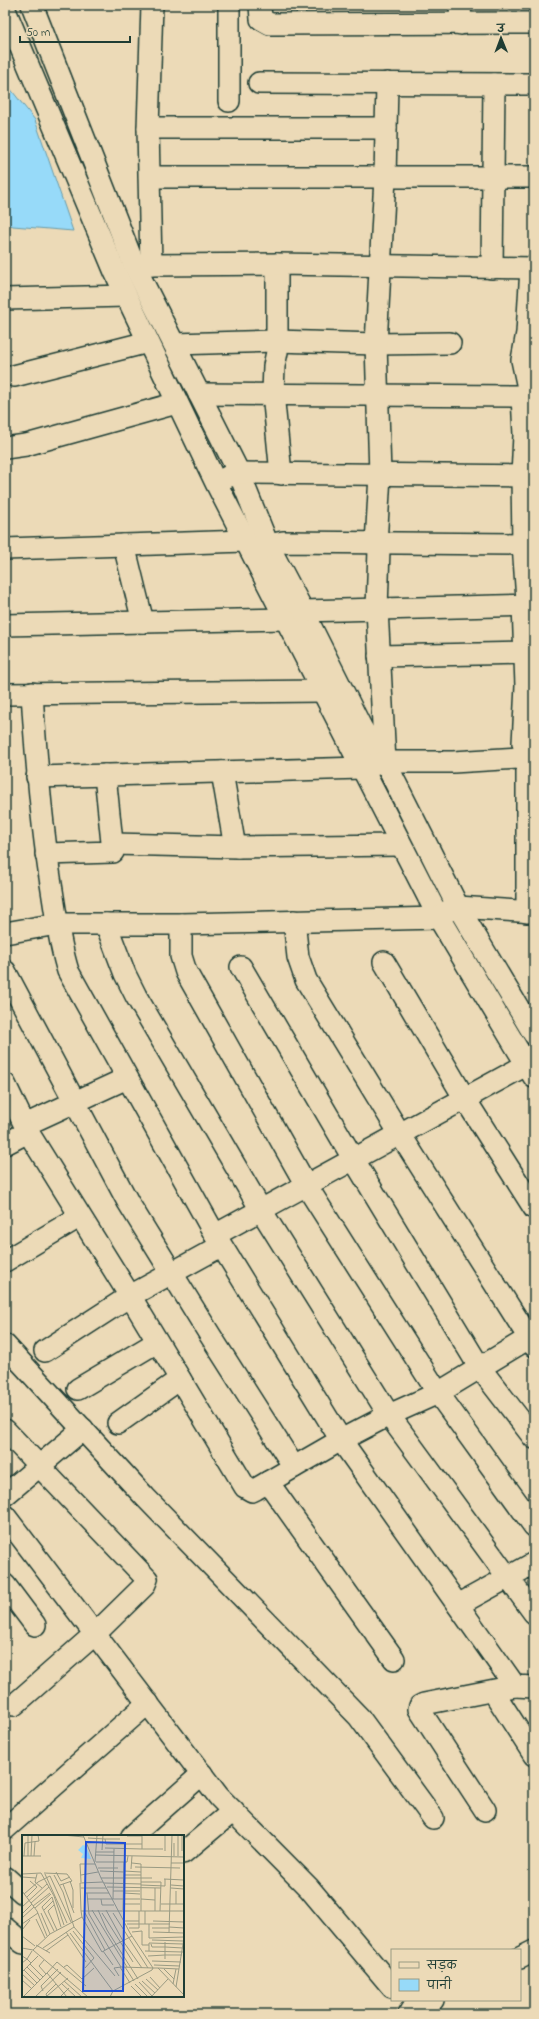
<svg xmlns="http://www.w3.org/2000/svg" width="539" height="2019" font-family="'Indie Flower','Playpen Sans Deva',sans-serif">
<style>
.water{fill:#97daf9;stroke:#679baa}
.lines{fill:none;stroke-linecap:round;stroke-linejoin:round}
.minor-casing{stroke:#1f3d34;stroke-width:24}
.minor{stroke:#ecdab7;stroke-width:21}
.inset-road{fill:none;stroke:#9a9b83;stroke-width:1}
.view{fill:#1d4ed8;fill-opacity:0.15;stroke:#1d4ed8;stroke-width:2}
.inset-edge{fill:none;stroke:#1f3d34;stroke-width:2}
</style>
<rect width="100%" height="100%" fill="#ecdab7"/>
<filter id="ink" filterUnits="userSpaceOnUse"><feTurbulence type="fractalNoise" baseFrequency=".025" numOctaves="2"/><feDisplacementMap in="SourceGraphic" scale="8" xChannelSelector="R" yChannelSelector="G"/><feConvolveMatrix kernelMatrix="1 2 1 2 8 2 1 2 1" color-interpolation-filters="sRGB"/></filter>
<g filter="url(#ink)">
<!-- water -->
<path class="water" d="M5,62L9,87L35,120L73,231L13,226L5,223Z"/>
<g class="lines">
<defs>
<g id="minor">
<path d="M32,5L134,265L239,473L268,545L303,611L361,727L374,750L385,762L458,907L534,1034"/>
<path d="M260,5L261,19L270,24L534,23"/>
<path d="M460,5L461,24"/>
<path d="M5,10L115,272L216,483L439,918L534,1077"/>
<path d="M259,83L534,84"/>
<path d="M229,101V5"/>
<path d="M148,128H386"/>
<path d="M150,177H534"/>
<path d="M277,264V352L274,366L273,393L281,474"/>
<path d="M138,265H151L148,128L152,5"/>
<path d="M151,265L277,264L534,268"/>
<path d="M492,268L494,84"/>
<path d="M5,299L126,296"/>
<path d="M174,344L276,341L376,344L450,343"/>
<path d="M14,376L148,342"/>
<path d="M199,394L522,396"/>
<path d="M5,448L26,445L177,403"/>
<path d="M227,477L239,473L534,476"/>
<path d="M124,545L143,622"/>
<path d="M5,549L245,541"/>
<path d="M256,552L268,545L283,542L523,544L534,539"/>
<path d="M303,611L534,605"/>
<path d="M5,625L285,619"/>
<path d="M379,656L534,653"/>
<path d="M5,694L323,691"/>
<path d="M385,762L377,609L379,549L376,544L380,475L376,344L385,178L387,83"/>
<path d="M222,772L234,842L238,847L401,845"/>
<path d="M37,777L362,768L385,762H453L534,757"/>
<path d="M113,844L238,847"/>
<path d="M46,854L113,852L105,775"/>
<path d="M527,912V757L523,743L526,686L523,605L527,600L523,544L522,476L524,435L522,396L528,388L522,360L527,333L531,268"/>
<path d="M294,921L298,957L306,980L400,1134L534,1346"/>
<path d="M106,924L125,974L136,996L261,1210L389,1415L534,1613"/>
<path d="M181,924V956L186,972L306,1185L438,1393L534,1526"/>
<path d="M5,933L57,924H181L439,918L445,912L458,907L534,912"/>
<path d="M384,962L465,1099L534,1208"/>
<path d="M241,967L354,1160L480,1368L534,1438"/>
<path d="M5,971L128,1202L210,1335L294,1467"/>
<path d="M5,1084L28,1132L135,1304L245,1487L252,1491L256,1489L341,1440L215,1235L68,971C59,943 56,914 51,884C41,821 36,758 32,693"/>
<path d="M25,1125L127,1078"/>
<path d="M5,1144L28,1132"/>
<path d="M215,1235L526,1065"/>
<path d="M5,1261L79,1217"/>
<path d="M534,1335L438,1393L389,1415L341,1440L515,1686L534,1687"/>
<path d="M5,1345L145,1497L359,1717L433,1818"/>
<path d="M45,1351L130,1296L221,1246"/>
<path d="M78,1389L157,1342"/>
<path d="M118,1423L180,1379"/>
<path d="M5,1430L147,1579L144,1586L95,1634L14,1705"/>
<path d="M268,1482L394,1659"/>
<path d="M5,1495L83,1429"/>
<path d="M5,1516L219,1797L309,1888L392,1987"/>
<path d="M5,1585L35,1625"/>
<path d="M458,1605L534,1563"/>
<path d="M493,1691L534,1755"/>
<path d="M485,1810L419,1709L420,1706L424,1704L515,1686"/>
<path d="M5,1829L148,1703"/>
<path d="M132,1836L202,1774"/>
<path d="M183,1853L233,1811"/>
<path d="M5,1877L23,1893"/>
<path d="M5,1928L23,1943"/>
<path d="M520,1958L534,1951"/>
<path d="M409,2014L411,2010L433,2000"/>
</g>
</defs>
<!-- minor casing -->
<use href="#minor" class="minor-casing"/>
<!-- minor -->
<use href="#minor" class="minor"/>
</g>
</g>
<!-- overview -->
<g transform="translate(22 1835)">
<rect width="162" height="162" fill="#ecdab7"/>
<path d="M61,10L64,11L69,24L59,23L61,19L56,15Z" fill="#97daf9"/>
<path class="inset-road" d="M40,0L62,2M61,0L79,43L108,98L131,133H136L162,160M156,0V21M160,0V16M105,1H120M66,3L83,4L84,9H120M83,4H98M152,8V21M83,13L120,14V0M120,14H141M80,15L81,0M143,16V0M74,17H92M74,20L162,22M0,21H19M2,21L3,8L17,6L16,0M6,21V0M9,21L10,0M12,21L13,7M73,27L75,0M74,27H105L106,21M110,28L119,29V76M149,28H162M113,32L158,33M76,33H96M109,34L110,21M78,36L102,37M102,36L119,37M34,37L39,46L48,42M22,38L45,39L50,46L38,50M0,39L19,38L32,61L42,90M15,39L13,47L20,53M23,39L45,88M32,40L41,57L52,92L93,141M59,40L76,37M102,40H119M0,42L14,43M79,43H130M142,44L162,45M48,46L51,55V73M59,47L58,29H73M119,47H139L138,76M82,48L119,49M41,49L52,78M119,50L143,51V44M149,50L162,51M85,52L139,53M59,53H84M149,53L162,54M0,56L15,76L25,101M91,56H118M64,58H87M102,58L118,59M2,59L16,47L28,41L49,87M5,62L15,52L8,46M30,62L20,72L32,96M30,62L39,92M65,64H118M79,64L80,70H92M91,64L92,14M119,64L133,65M9,68L27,52M101,69H118M139,69H162M154,69V56M32,70L26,76L35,95M11,71L28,58M0,72L25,49M13,73L29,59M22,75L31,66M70,75L105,132M76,75L85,95L116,144M84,75L101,106L120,133M101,75L102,27M59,76L58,48L81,47M133,76V53M19,78L28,99M63,78L83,115M80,78L111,127M91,78L126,133M0,79L10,69M60,82L80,117L87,113L67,79L65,58M0,83L12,72M14,84L23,103M103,86H117M131,86L162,87M0,89L16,78M105,89H148M123,89V76M127,89V103M147,92L162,93M107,93H117V76M130,93H147M0,95L8,85M51,96L72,123L63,133M44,97L64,127M110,97L120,96V110H127M131,97L162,98M147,97L150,0M48,98L91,156M0,101L13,111M127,103L162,102M130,105L161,106M129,109L130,112H143M14,110L28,118M143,112L161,113M0,113L11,115L66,162M21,113L52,92M11,115L28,99L60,82L59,76H162M24,116L46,100M81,116L91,130M123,116L161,117M127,116V108L161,109M143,120H160M0,121L5,124L10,116M126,121L143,120M143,124V107M22,125L17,131L24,139M130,126L159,127M0,128L5,124L9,128M8,129L21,142M132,130L158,131M5,132L18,145M42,132L45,130L60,144L72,133M98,132L108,148M103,132L112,146M136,133L157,134M142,134L152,144M2,135L15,148M0,137L16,121M0,139L12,150M97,141L92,133L99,132M128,142L138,153M124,144L136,155M0,145L9,153M42,146L60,162M120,146L133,158M117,147L130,161M40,149L54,162M113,149L126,162M151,149L154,134M109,151L120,162M154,152L162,103M21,156L19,151L36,134M25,161L46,143M1,162L25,138M13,162L39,137M25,162L24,159L34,149M38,162L47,153M45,162L25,138L35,127L64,151M88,162L91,156L130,135L131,133L99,132L87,113L110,101M129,162L146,144"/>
<path class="view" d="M64,7L103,8L101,156H61Z"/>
<rect width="162" height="162" class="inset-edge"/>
</g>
<!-- margin -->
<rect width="539" height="2019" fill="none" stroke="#ecdab7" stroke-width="20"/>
<rect x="10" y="10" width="519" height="1999" fill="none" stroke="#1f3d34" stroke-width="1.5" filter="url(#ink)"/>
<!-- legend -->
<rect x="391" y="1949" width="130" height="52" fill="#ecdab7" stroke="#9a9b83"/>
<rect x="399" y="1962" width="20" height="6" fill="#ecdab7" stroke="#9a9b83"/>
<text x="427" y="1969" font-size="12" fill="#1f3d34">सड़क</text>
<rect x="399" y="1979" width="20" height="12" fill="#97daf9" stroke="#9a9b83"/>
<text x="427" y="1989" font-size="12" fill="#1f3d34">पानी</text>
<!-- north arrow -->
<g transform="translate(501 38) rotate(359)" stroke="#ecdab7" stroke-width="3" paint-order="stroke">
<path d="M0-3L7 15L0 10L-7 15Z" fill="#1f3d34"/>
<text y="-6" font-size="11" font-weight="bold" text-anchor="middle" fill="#1f3d34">उ</text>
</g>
<!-- scale -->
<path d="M20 36v6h110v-6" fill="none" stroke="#1f3d34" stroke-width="2"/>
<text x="26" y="36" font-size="12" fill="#1f3d34" stroke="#ecdab7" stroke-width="3" paint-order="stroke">50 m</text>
</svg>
